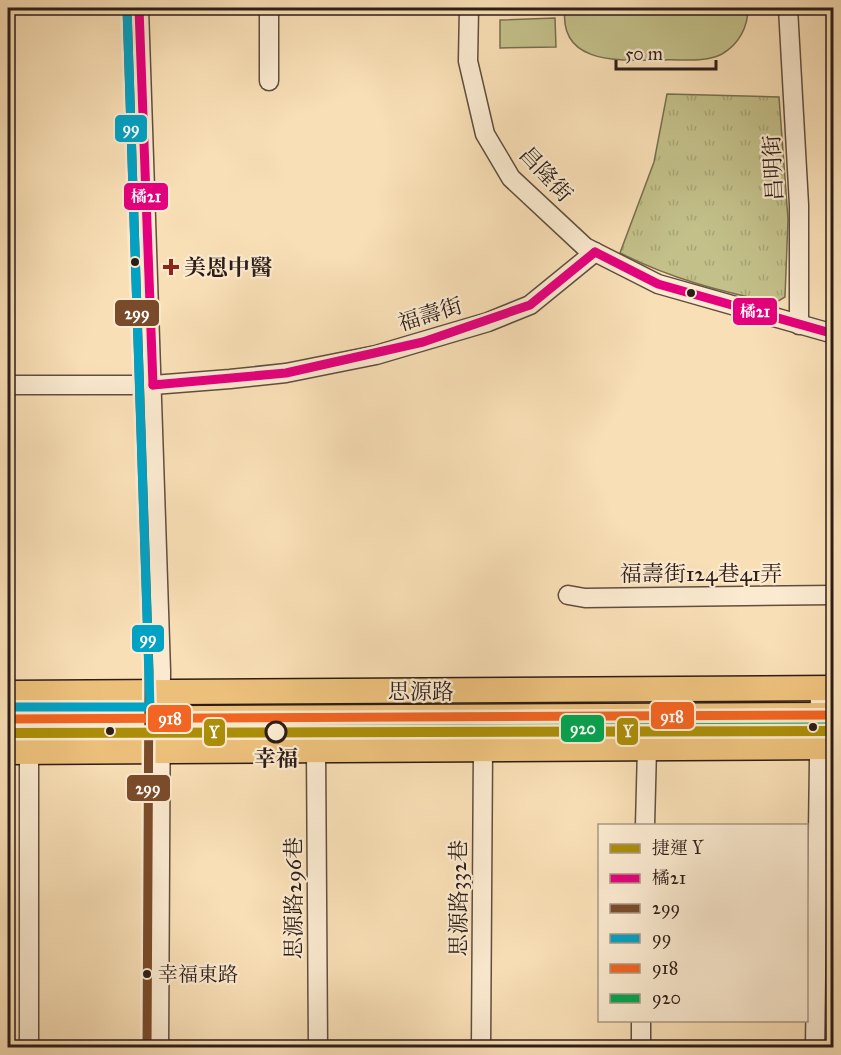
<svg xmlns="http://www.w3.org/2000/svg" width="841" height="1055" font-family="'IM FELL Great Primer','Noto Serif TC',serif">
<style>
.grass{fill:url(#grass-tufts);stroke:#786e50;stroke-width:1.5}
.pitch{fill:#c3c08a;stroke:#786e50;stroke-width:1.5}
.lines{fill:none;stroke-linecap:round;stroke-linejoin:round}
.minor-casing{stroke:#604e3f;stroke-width:21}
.major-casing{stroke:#2d1d17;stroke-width:27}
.minor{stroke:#fbead0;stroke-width:18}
.major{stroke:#ecc07b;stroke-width:24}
.bus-1-casing{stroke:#fbead0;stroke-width:14}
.bus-2-casing{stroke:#fbead0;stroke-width:14}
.bus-3-casing{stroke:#fbead0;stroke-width:14}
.bus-4-casing{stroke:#fbead0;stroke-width:14}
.bus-5-casing{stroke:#fbead0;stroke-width:14}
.bus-1{stroke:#e5007d;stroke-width:9}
.bus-2{stroke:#7a4b2a;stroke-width:9}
.bus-3{stroke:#02a2c5;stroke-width:9}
.bus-4{stroke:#f26522;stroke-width:9}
.bus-5{stroke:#00a651;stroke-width:9}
.metro-1-casing{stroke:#fbead0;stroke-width:15}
.metro-1{stroke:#ab8e09;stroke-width:10}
.bus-dot{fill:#2d1d17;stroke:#fbead0;stroke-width:2}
.poi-dot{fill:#8f2418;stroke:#fbead0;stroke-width:2}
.stop-dot{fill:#fbead0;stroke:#2d1d17;stroke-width:3}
.labels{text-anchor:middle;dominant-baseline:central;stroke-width:4.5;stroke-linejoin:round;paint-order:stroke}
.bus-label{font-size:20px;fill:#2d1d17;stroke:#fbead0;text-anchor:start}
.street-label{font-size:22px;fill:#2d1d17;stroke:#fbead0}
.poi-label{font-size:22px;font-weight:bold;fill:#2d1d17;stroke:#fbead0;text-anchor:start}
.stop-label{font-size:22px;font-weight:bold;fill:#2d1d17;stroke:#fbead0}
.line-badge{stroke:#fbead0;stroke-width:2}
.badge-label{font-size:16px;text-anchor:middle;font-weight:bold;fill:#fff}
</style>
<defs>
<pattern id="grass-tufts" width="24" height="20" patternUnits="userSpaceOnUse" patternTransform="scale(1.5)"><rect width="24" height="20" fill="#c3c08a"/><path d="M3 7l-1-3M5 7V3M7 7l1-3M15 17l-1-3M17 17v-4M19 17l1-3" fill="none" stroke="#a8a576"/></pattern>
</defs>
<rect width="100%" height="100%" fill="#f9dfb6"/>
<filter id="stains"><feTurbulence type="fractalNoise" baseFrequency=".00333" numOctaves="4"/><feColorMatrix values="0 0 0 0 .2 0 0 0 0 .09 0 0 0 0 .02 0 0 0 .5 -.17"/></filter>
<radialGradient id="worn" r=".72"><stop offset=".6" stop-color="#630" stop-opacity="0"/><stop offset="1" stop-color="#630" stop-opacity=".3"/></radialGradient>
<!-- grass -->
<path class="grass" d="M667,94L779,97L788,219L785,297L775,303C719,291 672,279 620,253L654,162Z"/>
<!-- pitch -->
<g class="pitch">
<path d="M565,8H748C748,27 739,44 722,54C705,63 681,59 662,60C624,60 558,67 565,8Z"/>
<path d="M555,18L556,47L500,48V20Z"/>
</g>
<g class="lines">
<defs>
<g id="minor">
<path d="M139,8L161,671L159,1048"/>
<path d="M269,8V81"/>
<path d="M469,8L468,61L485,134L511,178L585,247L658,284L834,334"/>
<path d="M788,8L799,205V325"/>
<path d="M8,385H153L230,379L286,373L376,355L488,322L530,305L595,252"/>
<path d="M568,595L585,598L834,595"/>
<path d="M316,749L318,1048"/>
<path d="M645,826L647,748"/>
<path d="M29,1048V751"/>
<path d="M481,1048L483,748"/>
<path d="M641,1048V1020"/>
<path d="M815,1048L820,688"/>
</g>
<g id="major">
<path d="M8,693L834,688"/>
<path d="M8,719L834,715"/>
<path d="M8,752L834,747"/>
</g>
</defs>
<!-- minor casing -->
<use href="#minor" class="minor-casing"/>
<!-- major casing -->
<use href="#major" class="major-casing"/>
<!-- minor -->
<use href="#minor" class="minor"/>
<!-- major -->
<use href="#major" class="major"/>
<defs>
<g id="bus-1">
<path d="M139,8L153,385"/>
<path d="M595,252L658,284L834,334"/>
<path d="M153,385L286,373L423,342L530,305L595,252"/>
</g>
<path id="bus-2" d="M127,8L149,671L147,1048"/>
<path id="bus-3" d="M8,707H150L127,8"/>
<path id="bus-4" d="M8,719L834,715"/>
<path id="bus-5" d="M8,731L834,727"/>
</defs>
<!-- bus-1 casing -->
<use href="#bus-1" class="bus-1-casing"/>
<!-- bus-2 casing -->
<use href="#bus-2" class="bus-2-casing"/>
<!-- bus-3 casing -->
<use href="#bus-3" class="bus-3-casing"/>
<!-- bus-4 casing -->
<use href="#bus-4" class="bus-4-casing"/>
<!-- bus-5 casing -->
<use href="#bus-5" class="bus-5-casing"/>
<!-- bus-1 -->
<use href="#bus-1" class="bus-1"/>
<!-- bus-2 -->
<use href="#bus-2" class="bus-2"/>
<!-- bus-3 -->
<use href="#bus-3" class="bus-3"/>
<!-- bus-4 -->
<use href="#bus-4" class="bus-4"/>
<!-- bus-5 -->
<use href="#bus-5" class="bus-5"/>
<defs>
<path id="metro-1" d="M8,733L834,731"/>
</defs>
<!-- metro-1 casing -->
<use href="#metro-1" class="metro-1-casing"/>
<!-- metro-1 -->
<use href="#metro-1" class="metro-1"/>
</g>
<!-- markers -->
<g class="bus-dot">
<circle cx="135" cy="262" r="5"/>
<circle cx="691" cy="293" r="5"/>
<circle cx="813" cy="727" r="5"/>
<circle cx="110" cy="731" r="5"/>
<circle cx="147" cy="974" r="5"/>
</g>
<path class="poi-dot" d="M168 258h6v6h6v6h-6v6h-6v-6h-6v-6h6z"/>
<circle class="stop-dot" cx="276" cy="732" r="10"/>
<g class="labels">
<!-- bus labels -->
<g class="bus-label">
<text x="158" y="974">幸福東路</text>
</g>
<!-- street labels -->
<g class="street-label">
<text transform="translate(773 168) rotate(-93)">昌明街</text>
<text transform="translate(546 174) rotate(47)">昌隆街</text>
<text transform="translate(430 314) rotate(-17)">福壽街</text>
<text x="701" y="573">福壽街124巷41弄</text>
<text x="421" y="691">思源路</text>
<text transform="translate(293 898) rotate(-90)">思源路296巷</text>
<text transform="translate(458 898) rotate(-90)">思源路332巷</text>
</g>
<!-- poi labels -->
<g class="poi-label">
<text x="184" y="267">美恩中醫</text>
</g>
<!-- stop labels -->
<g class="stop-label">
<text x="276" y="758">幸福</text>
</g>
</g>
<g class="line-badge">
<rect x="114" y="114" width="34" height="29" rx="6" fill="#02a2c5"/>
<rect x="123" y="182" width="46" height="29" rx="6" fill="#e5007d"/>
<rect x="732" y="297" width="46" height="29" rx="6" fill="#e5007d"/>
<rect x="114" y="299" width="46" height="28" rx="6" fill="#7a4b2a"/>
<rect x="131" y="624" width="34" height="29" rx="6" fill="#02a2c5"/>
<rect x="650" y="701" width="45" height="29" rx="6" fill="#f26522"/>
<rect x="147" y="704" width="45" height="29" rx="6" fill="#f26522"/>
<rect x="560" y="714" width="45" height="29" rx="6" fill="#00a651"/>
<rect x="616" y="717" width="23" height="29" rx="6" fill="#ab8e09"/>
<rect x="203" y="718" width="23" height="29" rx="6" fill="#ab8e09"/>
<rect x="126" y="774" width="45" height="28" rx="6" fill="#7a4b2a"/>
</g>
<g class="badge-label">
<text x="131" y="134">99</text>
<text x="146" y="202">橘21</text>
<text x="755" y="317">橘21</text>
<text x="137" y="319">299</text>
<text x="148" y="644">99</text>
<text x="672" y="722">918</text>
<text x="170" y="724">918</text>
<text x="583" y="734">920</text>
<text x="628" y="737">Y</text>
<text x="214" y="738">Y</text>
<text x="148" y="794">299</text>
</g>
<!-- margin -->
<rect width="841" height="1055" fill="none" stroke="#f9dfb6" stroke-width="30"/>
<rect x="9" y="9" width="823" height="1037" fill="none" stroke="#2d1d17" stroke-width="3"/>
<rect x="15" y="15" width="811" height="1025" fill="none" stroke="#2d1d17" stroke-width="1.5"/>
<!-- legend -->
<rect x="598" y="824" width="210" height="198" fill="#fbead0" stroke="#a99886" stroke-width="1.5"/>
<rect x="610" y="844" width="30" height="9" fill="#ab8e09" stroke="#a99886" stroke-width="1.5"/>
<text x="652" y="854" font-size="18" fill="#2d1d17">捷運 Y</text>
<rect x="610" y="874" width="30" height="9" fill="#e5007d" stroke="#a99886" stroke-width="1.5"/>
<text x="652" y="884" font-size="18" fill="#2d1d17">橘21</text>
<rect x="610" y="904" width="30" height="9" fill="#7a4b2a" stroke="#a99886" stroke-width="1.5"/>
<text x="652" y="914" font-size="18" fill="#2d1d17">299</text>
<rect x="610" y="934" width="30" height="9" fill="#02a2c5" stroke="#a99886" stroke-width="1.5"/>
<text x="652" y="944" font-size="18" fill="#2d1d17">99</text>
<rect x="610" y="964" width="30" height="9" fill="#f26522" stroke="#a99886" stroke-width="1.5"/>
<text x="652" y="974" font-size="18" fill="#2d1d17">918</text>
<rect x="610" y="994" width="30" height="9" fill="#00a651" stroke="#a99886" stroke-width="1.5"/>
<text x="652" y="1004" font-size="18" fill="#2d1d17">920</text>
<!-- scale -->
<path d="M616 60v9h100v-9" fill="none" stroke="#2d1d17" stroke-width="3"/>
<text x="625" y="60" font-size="18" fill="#2d1d17" stroke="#fbead0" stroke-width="4.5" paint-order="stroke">50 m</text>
<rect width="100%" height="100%" filter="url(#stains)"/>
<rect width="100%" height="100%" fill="url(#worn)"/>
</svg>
